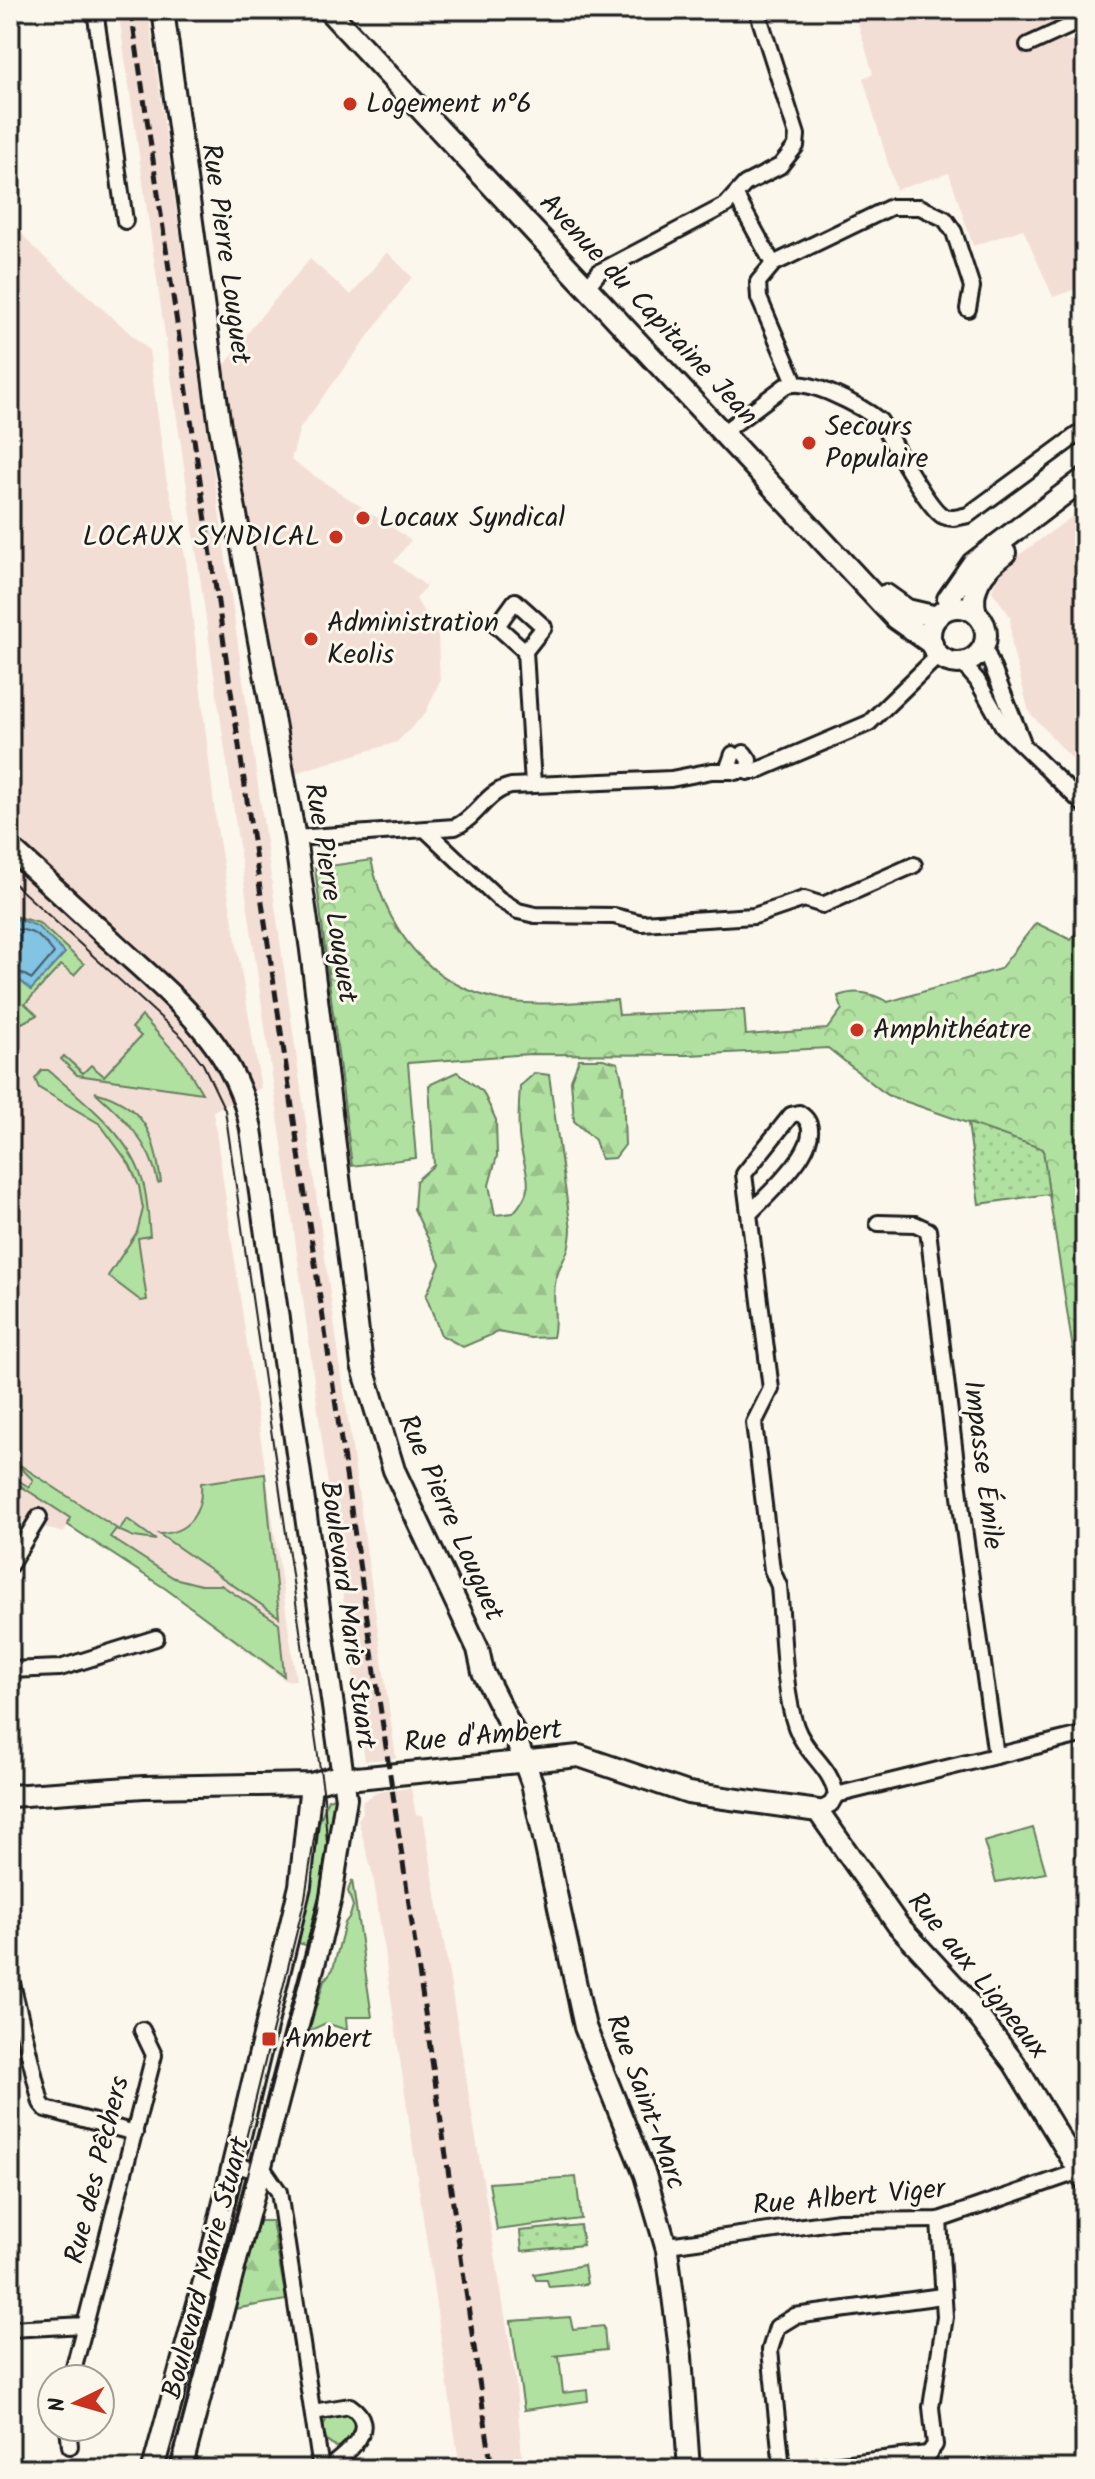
<svg xmlns="http://www.w3.org/2000/svg" width="1095" height="2479" font-family="Kalam,sans-serif">
<style>
.built{fill:#f3ded5}
.grass{fill:#b1e1a1;stroke:#667e5e;stroke-width:2}
.forest{fill:url(#forest-firs);stroke:#667e5e;stroke-width:2}
.park{fill:url(#park-crowns);stroke:#667e5e;stroke-width:2}
.garden{fill:url(#garden-dots);stroke:#667e5e;stroke-width:2}
.water{fill:#83c3e3;stroke:#5a8093;stroke-width:2}
.lines{fill:none;stroke-linecap:round;stroke-linejoin:round}
.shore{stroke:#455f6c;stroke-width:2}
.street-casing{stroke:#1c1c1c;stroke-width:20}
.secondary-casing{stroke:#1c1c1c;stroke-width:26}
.street{stroke:#fbf7ec;stroke-width:14}
.secondary{stroke:#fbf7ec;stroke-width:20}
.tram{stroke:#1c1c1c;stroke-width:2}
.rail{stroke:#1c1c1c;stroke-width:5;stroke-dasharray:12 6;stroke-linecap:butt}
.poi-dot{fill:#c8321e;stroke:#fbf7ec;stroke-width:3}
.labels{text-anchor:middle;dominant-baseline:central;stroke-width:6;stroke-linejoin:round;paint-order:stroke}
.poi-label{font-size:28px;fill:#1c1c1c;stroke:#fbf7ec;text-anchor:start}
.street-label{font-size:28px;fill:#1c1c1c;stroke:#fbf7ec}
</style>
<defs>
<pattern id="forest-firs" width="22" height="20" patternUnits="userSpaceOnUse" patternTransform="scale(2)"><rect width="22" height="20" fill="#b1e1a1"/><path d="M5 1l3.5 6h-7zM16 11l3.5 6h-7z" fill="#98c08a"/></pattern>
<pattern id="park-crowns" width="20" height="18" patternUnits="userSpaceOnUse" patternTransform="scale(2)"><rect width="20" height="18" fill="#b1e1a1"/><path d="M2 6a3 3 0 1 1 6 0M12 15a3 3 0 1 1 6 0" fill="none" stroke="#98c08a"/></pattern>
<pattern id="garden-dots" width="8" height="8" patternUnits="userSpaceOnUse" patternTransform="scale(2)"><rect width="8" height="8" fill="#b1e1a1"/><path d="M2 2h.1M6 6h.1" fill="none" stroke="#98c08a" stroke-width="1.8" stroke-linecap="round"/></pattern>
</defs>
<rect width="100%" height="100%" fill="#fbf7ec"/>
<filter id="ink" filterUnits="userSpaceOnUse"><feTurbulence type="fractalNoise" baseFrequency=".0125" numOctaves="2"/><feDisplacementMap in="SourceGraphic" scale="16" xChannelSelector="R" yChannelSelector="G"/><feConvolveMatrix kernelMatrix="1 2 1 2 8 2 1 2 1" color-interpolation-filters="sRGB"/></filter>
<g filter="url(#ink)">
<!-- built -->
<g class="built">
<path d="M118,10H148L396,1758L365,1761L286,1172Z"/>
<path d="M854,10H1067L1056,20L1063,41L1078,40L1085,51V286L1053,297L1023,229L973,246L949,173L896,190L863,78L873,74Z"/>
<path d="M10,219L33,247L149,350L166,477L186,560L216,822L261,1088L213,1111L296,1680L286,1681L166,1589L68,1525L63,1533L25,1522L10,1512Z"/>
<path d="M387,252L412,277L300,428L291,460L411,540L394,562L426,586L416,599L438,636L440,681L425,714L397,742L295,773L223,368L255,323L310,259L351,295Z"/>
<path d="M1085,507V773L1029,712L1012,647L1010,616L992,591L1001,568Z"/>
<path d="M411,1788L416,1815H423L515,2376L523,2469H460L373,1875L358,1820L363,1811L362,1802L377,1792Z"/>
</g>
<!-- grass -->
<g class="grass">
<path d="M10,915L39,923L84,964L74,975L61,965L25,1004L37,1015L22,1023L10,1012Z"/>
<path d="M142,1016L183,1061L202,1093L77,1075L61,1059L64,1056L83,1073L91,1065L104,1076L141,1036L132,1028Z"/>
<path d="M42,1070H48C82,1099 129,1135 142,1179C148,1197 148,1217 150,1236L138,1238L147,1300L141,1301L108,1276L137,1232L143,1209L139,1186L130,1165L100,1124L39,1088L35,1079Z"/>
<path d="M95,1092C146,1106 154,1135 161,1182L158,1183C151,1143 124,1118 95,1092Z"/>
<path d="M14,1461L119,1530L127,1519L156,1540L134,1537L116,1529L110,1537L174,1578L201,1585H221L279,1623L284,1676L166,1589L68,1525L70,1518L19,1485L10,1499V1475L29,1487L33,1480Z"/>
<path d="M265,1474L279,1617L159,1534C189,1533 203,1512 201,1483Z"/>
<path d="M337,1796L313,1947L291,1941L312,1842L328,1799Z"/>
<path d="M1033,1828L1046,1873L996,1882L984,1842Z"/>
<path d="M352,1880L372,2017H346L347,2030L326,2023L309,2031L324,1981L333,1969L345,1923L350,1916L353,1906L348,1891Z"/>
<path d="M576,2177L581,2219L497,2230L489,2183Z"/>
<path d="M584,2265L587,2284L549,2287L547,2280H536L534,2274Z"/>
<path d="M570,2317L573,2329L604,2326L606,2350L553,2356H559L563,2393L587,2390L588,2401L524,2410L511,2321Z"/>
<circle cx="340" cy="2430" r="17"/>
</g>
<!-- forest -->
<g class="forest">
<path d="M579,1059H603L618,1063L623,1084L625,1145L615,1158L601,1159L595,1140L574,1121L571,1080Z"/>
<path d="M457,1072L483,1092L496,1120L497,1156L489,1185L495,1215L513,1213C538,1186 525,1175 520,1143C517,1125 519,1105 520,1086L535,1073L549,1075L571,1229C570,1256 562,1257 556,1279C551,1298 558,1318 553,1337L530,1338L498,1332L463,1347L441,1335L426,1296L440,1264L414,1209L416,1181L434,1165L429,1085Z"/>
<path d="M259,2221H272L286,2300L234,2309Z"/>
</g>
<!-- park -->
<path class="park" d="M371,860C389,940 439,997 525,1003C555,1005 587,1001 617,1000L619,1015L744,1010L746,1035L827,1029L842,1009L838,996C857,989 871,993 888,1002L1000,969L1036,923L1071,940L1075,934L1085,941V1353L1074,1356L1042,1149L887,1095L828,1048L688,1055L530,1054L408,1063L416,1158L352,1166L315,868Z"/>
<!-- garden -->
<g class="garden">
<path d="M968,1123L1043,1149L1049,1194L979,1204Z"/>
<path d="M580,2225L583,2245L522,2251L520,2231Z"/>
</g>
<!-- water -->
<path class="water" d="M18,919L37,926L65,953L31,990L10,972V925Z"/>
<g class="lines">
<!-- shore -->
<path class="shore" d="M10,930C30,927 42,937 54,953L32,979L10,967"/>
<defs>
<g id="street">
<path d="M95,10L125,221"/>
<path d="M1028,45L1085,19"/>
<path d="M736,196L773,264"/>
<path d="M587,287L599,272L726,205L745,184L780,166L796,146L797,135L757,10"/>
<path d="M795,382L759,298L758,282L773,264L891,207H920L945,219L954,232L972,287L968,309"/>
<path d="M725,431L785,386C806,376 863,407 880,421C891,439 928,509 943,516C952,520 959,517 968,515L1085,429"/>
<path d="M984,646L1022,740"/>
<path d="M525,651L497,626L515,601L544,627L525,651L533,785"/>
<path d="M961,662L977,680L1003,726L1085,806"/>
<path d="M744,753L749,760L748,772"/>
<path d="M733,754L729,765L736,772"/>
<path d="M426,830L499,899L518,911L535,915L614,916L642,923L754,916L804,899L823,905L914,865"/>
<path d="M295,838L455,827C477,818 486,791 511,786L671,779L712,771H756L869,723L939,655"/>
<path d="M749,1214C767,1194 837,1136 799,1113L791,1115L744,1174L771,1389L754,1423L772,1570L779,1586C783,1626 783,1691 796,1727C806,1755 831,1766 836,1795"/>
<path d="M878,1223L915,1224L928,1230L963,1521L996,1756"/>
<path d="M10,1565L39,1517"/>
<path d="M10,1670L60,1668L156,1638"/>
<path d="M818,1811L831,1804L836,1795L1085,1734"/>
<path d="M10,1975L41,2103L46,2109L135,2133"/>
<path d="M231,2164L266,2173L279,2192L321,2469"/>
<path d="M667,2250L675,2244L839,2221L939,2220L1080,2171"/>
<path d="M10,2329L85,2325L154,2055L142,2030"/>
<path d="M71,2379L85,2325"/>
<path d="M313,2412L350,2406C382,2428 346,2454 327,2469"/>
<path d="M68,2427L70,2446"/>
<path d="M782,2469L770,2350L777,2327L795,2316L942,2296"/>
<path d="M796,2469L928,2454L935,2445L931,2407L945,2317L939,2220"/>
</g>
<g id="secondary">
<path d="M163,10L220,427L295,838L311,950L362,1365L394,1470L478,1649L483,1672L513,1731L532,1783L585,2027L645,2175L667,2250L681,2357L689,2469"/>
<path d="M328,10L895,618L932,644"/>
<path d="M886,595L907,610L937,617"/>
<circle cx="958" cy="635" r="28"/>
<path d="M949,608L948,599L973,563L1085,478"/>
<path d="M976,613C968,588 985,568 1005,553"/>
<path d="M10,848C45,879 79,911 114,943C174,998 236,1045 251,1129L346,1798L331,1897L317,1953L181,2469"/>
<path d="M10,1796L144,1787L311,1784L342,1775L357,1778L579,1756L688,1793L818,1811L898,1925L958,1990L1014,2063L1085,2180"/>
<path d="M153,2469L211,2256L300,1886L311,1784"/>
</g>
</defs>
<!-- street casing -->
<use href="#street" class="street-casing"/>
<!-- secondary casing -->
<use href="#secondary" class="secondary-casing"/>
<!-- street -->
<use href="#street" class="street"/>
<!-- secondary -->
<use href="#secondary" class="secondary"/>
<!-- tram -->
<g class="tram">
<path d="M10,880L182,1037L203,1064L225,1110L324,1797L327,1843L318,1911L170,2469"/>
<path d="M229,2208L305,1898L316,1826"/>
</g>
<!-- rail -->
<path class="rail" d="M131,10L492,2469"/>
</g>
</g>
<!-- markers -->
<g class="poi-dot">
<circle cx="350" cy="104" r="8"/>
<circle cx="809" cy="443" r="8"/>
<circle cx="363" cy="518" r="8"/>
<circle cx="336" cy="537" r="8"/>
<circle cx="311" cy="639" r="8"/>
<circle cx="857" cy="1030" r="8"/>
<rect x="261" y="2031" width="16" height="16" rx="4"/>
</g>
<g class="labels">
<!-- poi labels -->
<g class="poi-label">
<text x="366" y="104">Logement n°6</text>
<text x="825" y="427">Secours<tspan x="825" dy="32">Populaire</tspan></text>
<text x="379" y="518">Locaux Syndical</text>
<text x="320" y="537" text-anchor="end">LOCAUX SYNDICAL</text>
<text x="327" y="623">Administration<tspan x="327" dy="32">Keolis</tspan></text>
<text x="873" y="1030">Amphithéatre</text>
<text x="285" y="2039">Ambert</text>
</g>
<!-- street labels -->
<g class="street-label">
<text transform="translate(225 254) rotate(82)">Rue Pierre Louguet</text>
<text transform="translate(648 310) rotate(47)">Avenue du Capitaine Jean</text>
<text transform="translate(330 893) rotate(81)">Rue Pierre Louguet</text>
<text transform="translate(982 1465) rotate(83)">Impasse Émile</text>
<text transform="translate(450 1518) rotate(66)">Rue Pierre Louguet</text>
<text transform="translate(347 1615) rotate(82)">Boulevard Marie Stuart</text>
<text transform="translate(483 1737) rotate(-5)">Rue d'Ambert</text>
<text transform="translate(977 1976) rotate(51)">Rue aux Ligneaux</text>
<text transform="translate(645 2102) rotate(70)">Rue Saint-Marc</text>
<text transform="translate(98 2170) rotate(-76)">Rue des Pêchers</text>
<text transform="translate(849 2198) rotate(-5)">Rue Albert Viger</text>
<text transform="translate(207 2268) rotate(-75)">Boulevard Marie Stuart</text>
</g>
</g>
<!-- margin -->
<rect width="1095" height="2479" fill="none" stroke="#fbf7ec" stroke-width="40"/>
<rect x="20" y="20" width="1055" height="2439" fill="none" stroke="#1c1c1c" stroke-width="3" filter="url(#ink)"/>
<!-- north arrow -->
<g transform="translate(76 2403) rotate(265)"><circle r="38" fill="#fbf7ec" stroke="#a29f99" stroke-width="2"/>
<path d="M0-6L14 30L0 20L-14 30Z" fill="#c8321e"/>
<text y="-12" font-size="22" font-weight="bold" text-anchor="middle" fill="#1c1c1c">N</text>
</g>
</svg>
